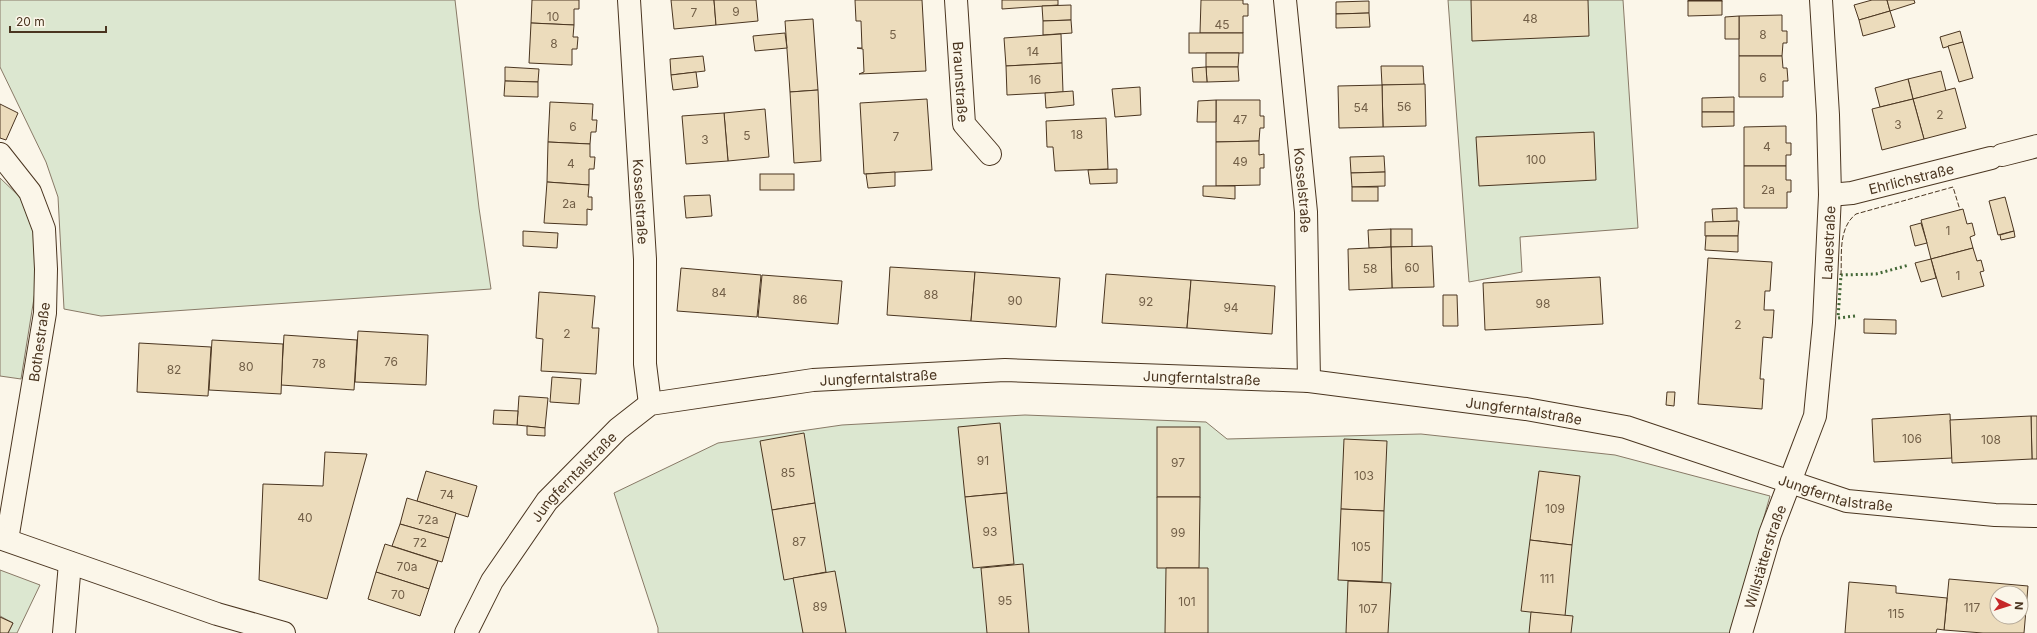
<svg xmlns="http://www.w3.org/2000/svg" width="2037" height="633" font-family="Inter,sans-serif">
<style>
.green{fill:#dce7d0;stroke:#887966}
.building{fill:#ecdcbc;stroke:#4a3520;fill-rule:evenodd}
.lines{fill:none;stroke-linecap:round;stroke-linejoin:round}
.minor-casing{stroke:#4a3520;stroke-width:24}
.minor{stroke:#fbf6e9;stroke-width:22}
.hedge{stroke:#436837;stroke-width:3;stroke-dasharray:2 3;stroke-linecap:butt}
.fence{stroke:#4a3520;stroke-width:1;stroke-dasharray:5 2;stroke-linecap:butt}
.labels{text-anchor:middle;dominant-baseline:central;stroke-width:3;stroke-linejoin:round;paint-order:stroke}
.number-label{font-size:12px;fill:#725f47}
.street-label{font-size:14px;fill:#4a3520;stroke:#fbf6e9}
</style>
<rect width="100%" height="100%" fill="#fbf6e9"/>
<!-- green -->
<g class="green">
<path d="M0,0H455L479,208L491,289L101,316L64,309L58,197L46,162L0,67Z"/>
<path d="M1448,0H1623L1638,228L1520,237L1522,272L1469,282Z"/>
<path d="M0,178L20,197L36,233L39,267L21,379L0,376Z"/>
<path d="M1025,415L1206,422L1227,439L1421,434L1615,455L1770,496L1731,633H658V628L614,493L718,443L842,425Z"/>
<path d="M0,570L40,585L17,633H8L13,623L0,616Z"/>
</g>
<!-- building -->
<g class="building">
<path d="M532,0H579V9H574V25L531,23Z"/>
<path d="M671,0H714L716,25L674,29Z"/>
<path d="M714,0H756L758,21L716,25Z"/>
<path d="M855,0H922L926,71L859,74L864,72L863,49L857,48H862L861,21H856Z"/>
<path d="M1002,0H1058V5L1002,9Z"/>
<path d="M1201,0H1243V4H1248V16H1243V33H1200Z"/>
<path d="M1471,0H1588L1589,36L1472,41Z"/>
<rect x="1688" y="0" width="34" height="1"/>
<path d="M1872,0H1887L1890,11L1859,20L1854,5Z"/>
<path d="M1887,0H1914L1915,3L1890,11Z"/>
<path d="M1369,1V13L1336,14V2Z"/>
<path d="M1688,1H1722V15L1688,16Z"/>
<path d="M1071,5V20L1043,21L1042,6Z"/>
<path d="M1890,11L1895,27L1863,36L1859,20Z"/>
<path d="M1369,13L1370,27L1336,28V14Z"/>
<path d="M1782,15V31H1787V43H1783L1782,56H1739V16Z"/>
<path d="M1739,16V39H1725V17Z"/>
<path d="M813,19L818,90L790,92L785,21Z"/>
<path d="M1071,20L1072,33L1043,35V21Z"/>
<path d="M531,23L574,25L573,37H578L577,49H572V65L529,63Z"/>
<path d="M1960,31L1963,42L1943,48L1940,37Z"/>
<path d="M785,33L787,48L755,51L753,36Z"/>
<rect x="1189" y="33" width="54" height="20"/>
<path d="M1061,34L1062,63L1006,66L1004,38Z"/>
<path d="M1963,42L1973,78L1959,82L1948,46Z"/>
<path d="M1206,53H1239L1238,67H1206Z"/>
<path d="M703,56L705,71L671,75L670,59Z"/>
<path d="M1739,56H1782L1783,68H1787L1788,81H1783V97H1739Z"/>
<path d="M1062,63L1063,92L1007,95L1006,66Z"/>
<path d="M1381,66H1423L1424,85H1382Z"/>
<path d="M505,67L539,69L538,82L505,81Z"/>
<path d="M1206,67H1238L1239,81L1207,82Z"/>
<path d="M1206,67L1207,82H1193L1192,68Z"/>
<path d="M1941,71L1946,91L1913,99L1908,79Z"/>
<path d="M696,72L698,87L673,90L671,75Z"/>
<path d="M1908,79L1913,99L1880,107L1875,88Z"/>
<path d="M505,81L538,82V97L504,96Z"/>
<path d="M1425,84L1426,126L1383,127L1382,85Z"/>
<path d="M1382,85L1383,127L1339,128L1338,86Z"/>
<path d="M1140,87L1141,115L1115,117L1112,89Z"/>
<path d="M1955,88L1966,128L1924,139L1913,99Z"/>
<path d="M818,90L821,161L794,163L790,92Z"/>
<path d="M1073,91L1074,105L1046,108L1045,93Z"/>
<path d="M1734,97V112H1702V98Z"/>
<path d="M927,99L932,170L864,174L860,103Z"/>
<path d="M1913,99L1924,139L1882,150L1872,109Z"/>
<path d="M1216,100H1260V116H1264V128H1260L1259,141L1216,142Z"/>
<path d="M1216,100V122H1197L1198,101Z"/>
<path d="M550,102L593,104L592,120H597L596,132H591L590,144L548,142Z"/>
<path d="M0,104L18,113L6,140L0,138Z"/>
<path d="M765,109L769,157L728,161L724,113Z"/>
<path d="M1702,112H1734V126L1702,127Z"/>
<path d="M724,113L728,161L686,164L682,116Z"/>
<path d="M1106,118L1108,169L1055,171L1053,147H1047L1046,121Z"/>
<path d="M1786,126V143H1791V155H1786V166H1744V127Z"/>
<path d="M1594,132L1596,180L1479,186L1476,137Z"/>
<path d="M1259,141V155L1264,154V168H1260V185L1216,186V142Z"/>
<path d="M548,142L590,144V157H595L594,169H589V185L547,182Z"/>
<path d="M1384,156L1385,172L1351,173L1350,157Z"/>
<path d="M1744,166H1786V180H1791V192H1787V208H1744Z"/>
<path d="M1117,169V183L1090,184L1088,170Z"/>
<path d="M895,172V186L868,188L866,174Z"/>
<path d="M1385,172V186L1352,187L1351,173Z"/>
<rect x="760" y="174" width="34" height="16"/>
<path d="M547,182L589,185L588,197H592V210L587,209V225L544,223Z"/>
<path d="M1203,186H1235V199L1203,196Z"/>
<rect x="1352" y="187" width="26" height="14"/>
<path d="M710,195L712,216L686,218L684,196Z"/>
<path d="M2005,197L2014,231L1998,235L1989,201Z"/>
<path d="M1737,208V221L1713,222L1712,209Z"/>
<path d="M1963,209L1967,224L1972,223L1975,235L1970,237L1973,248L1931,259L1921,220Z"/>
<path d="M1739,221L1738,236H1705V222Z"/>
<path d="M1921,223L1927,243L1915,246L1910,226Z"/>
<path d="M1391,229V247L1369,248L1368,230Z"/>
<rect x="1391" y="229" width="21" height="18"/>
<path d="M523,231L558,233L557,248L523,246Z"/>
<path d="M2014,231L2015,237L2001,240L2000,235Z"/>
<path d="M1706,236H1738V252L1705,250Z"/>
<path d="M1432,246L1434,287L1392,288L1391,247Z"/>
<path d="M1391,247L1392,288L1349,290L1348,249Z"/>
<path d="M1973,248L1977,261L1981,260L1984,271L1980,272L1984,286L1942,297L1931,259Z"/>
<path d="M1708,258L1772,262L1770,291H1765L1764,310H1774L1772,338L1763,337L1760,379H1764L1762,409L1698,404Z"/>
<path d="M1931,259L1936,278L1921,282L1915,263Z"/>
<path d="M890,267L975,272L971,321L887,315Z"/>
<path d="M681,268L761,275L757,317L677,311Z"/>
<path d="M975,272L1060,278L1056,327L971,321Z"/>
<path d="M1106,274L1191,280L1187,328L1102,323Z"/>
<path d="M762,275L842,281L838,324L758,317Z"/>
<path d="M1600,277L1603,324L1485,330L1483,283Z"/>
<path d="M1191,280L1275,286L1272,334L1187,328Z"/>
<path d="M539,292L595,296L592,328H599L596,374L541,371L543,339L536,338Z"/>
<path d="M1443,295H1457L1458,326H1443Z"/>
<path d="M1864,319L1896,320V334L1864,333Z"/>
<path d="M358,331L428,335L426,385L355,382Z"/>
<path d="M284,335L357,340L354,390L281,385Z"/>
<path d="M212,340L283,344L281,394L209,390Z"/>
<path d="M139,343L211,347L208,396L137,392Z"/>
<path d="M552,377L581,379L579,404L550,402Z"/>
<path d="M1667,392H1675L1674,406L1666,405Z"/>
<path d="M519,396L548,398L545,428L517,425Z"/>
<path d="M494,410L518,411L517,425L493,424Z"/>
<path d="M1950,414L1952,458L1874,462L1872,419Z"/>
<path d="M2031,416H2037V459H2032Z"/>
<path d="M2031,416L2032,459L1952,463L1950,420Z"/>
<path d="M1000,423L1007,493L965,497L958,427Z"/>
<path d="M527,426L545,428V436L527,435Z"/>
<rect x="1157" y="427" width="43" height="70"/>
<path d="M804,433L815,503L772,510L760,441Z"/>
<path d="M1344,439L1387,441L1384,511L1341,509Z"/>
<path d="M325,452L367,454L327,599L259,580L263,484L323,486Z"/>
<path d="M426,471L477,486L468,517L417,501Z"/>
<path d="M1539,471L1580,476L1572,545L1530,540Z"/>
<path d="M1007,493L1014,564L973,568L965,497Z"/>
<path d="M1157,497H1200L1199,568H1157Z"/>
<path d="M407,498L456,513L449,538L400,524Z"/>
<path d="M815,503L826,572L784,580L772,510Z"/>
<path d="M1341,509L1384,511L1382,582L1338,580Z"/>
<path d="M400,524L449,538L442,562L392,546Z"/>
<path d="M1530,540L1572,545L1565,616L1521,611Z"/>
<path d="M385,544L438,561L429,589L376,572Z"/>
<path d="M1023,564L1029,633H987L981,568Z"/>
<path d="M1166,568H1208V633H1165Z"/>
<path d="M835,571L846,633H803L793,578Z"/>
<path d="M376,572L429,589L420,616L368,599Z"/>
<path d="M1949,579L2028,586L2024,633H1983L1944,630ZM1997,593H2021V617H1997Z"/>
<path d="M1348,581L1391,583L1388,633H1346Z"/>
<path d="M1849,582L1896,586V593L1947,598L1944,630L1937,629L1936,633H1845Z"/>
<path d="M1531,612L1573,616L1571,633H1529Z"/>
<path d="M0,617L13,623L8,633H0Z"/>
</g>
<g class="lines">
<defs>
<g id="minor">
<path id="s1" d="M629,0L645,259V364L650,404"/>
<path id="s2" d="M956,0L964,124L990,154"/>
<path id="s3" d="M1285,0L1306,212L1309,381"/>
<path d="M0,154L30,192L44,229L46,269L45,313L7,540"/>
<path d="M2002,155L2037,146"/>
<path id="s4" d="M1830,195L1852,193L1991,158"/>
<path d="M0,538L217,614L284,633"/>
<path d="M64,633L70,563"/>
<path id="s5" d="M466,633L492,581L547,501L618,429L650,404L813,380L1005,370L1309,381L1526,409L1626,427L1847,501L1995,515L2037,516"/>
<path id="s6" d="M1741,633L1770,534L1815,416L1824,323L1830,195L1828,115L1821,0"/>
</g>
</defs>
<!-- minor casing -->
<use href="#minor" class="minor-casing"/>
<!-- minor -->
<use href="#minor" class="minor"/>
<!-- hedge -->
<path class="hedge" d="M1855,316L1838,318L1841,275L1876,274L1909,265"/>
<!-- fence -->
<path class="fence" d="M1841,275C1842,254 1838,228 1856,214L1953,187L1960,210"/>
</g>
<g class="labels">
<!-- number labels -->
<g class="number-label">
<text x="736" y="11">9</text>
<text x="694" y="12">7</text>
<text x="553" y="16">10</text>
<text x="1530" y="18">48</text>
<text x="1222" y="24">45</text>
<text x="893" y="34">5</text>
<text x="1763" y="34">8</text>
<text x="554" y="43">8</text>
<text x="1033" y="51">14</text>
<text x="1763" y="77">6</text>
<text x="1035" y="79">16</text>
<text x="1404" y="106">56</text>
<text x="1361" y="107">54</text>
<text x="1940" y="114">2</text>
<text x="1240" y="119">47</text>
<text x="1898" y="124">3</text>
<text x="573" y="126">6</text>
<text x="1077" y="134">18</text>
<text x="747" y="135">5</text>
<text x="896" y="136">7</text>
<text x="705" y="139">3</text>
<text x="1767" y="146">4</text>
<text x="1536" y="159">100</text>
<text x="1240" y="161">49</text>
<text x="571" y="163">4</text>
<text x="1768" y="189">2a</text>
<text x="569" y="203">2a</text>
<text x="1948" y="230">1</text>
<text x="1412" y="267">60</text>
<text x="1370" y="268">58</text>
<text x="1958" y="275">1</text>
<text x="719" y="292">84</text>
<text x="931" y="294">88</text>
<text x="800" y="299">86</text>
<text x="1015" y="300">90</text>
<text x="1146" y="301">92</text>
<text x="1543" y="303">98</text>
<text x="1231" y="307">94</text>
<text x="1738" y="324">2</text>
<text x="567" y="333">2</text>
<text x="391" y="361">76</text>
<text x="319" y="363">78</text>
<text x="246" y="366">80</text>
<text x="174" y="369">82</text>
<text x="1912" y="438">106</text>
<text x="1991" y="439">108</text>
<text x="983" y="460">91</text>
<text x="1178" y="462">97</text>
<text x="788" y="472">85</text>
<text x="1364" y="475">103</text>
<text x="447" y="494">74</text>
<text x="1555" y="508">109</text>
<text x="305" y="517">40</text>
<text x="428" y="519">72a</text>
<text x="990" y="531">93</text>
<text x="1178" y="532">99</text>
<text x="799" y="541">87</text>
<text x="420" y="542">72</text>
<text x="1361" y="546">105</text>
<text x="407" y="566">70a</text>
<text x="1547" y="578">111</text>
<text x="398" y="594">70</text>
<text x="1005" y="600">95</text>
<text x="1187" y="601">101</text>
<text x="820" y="606">89</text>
<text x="1972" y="607">117</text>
<text x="1368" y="608">107</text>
<text x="1896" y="613">115</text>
</g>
<!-- street labels -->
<g class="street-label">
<text stroke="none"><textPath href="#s2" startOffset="82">Braunstraße</textPath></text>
<text stroke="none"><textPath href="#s4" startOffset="83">Ehrlichstraße</textPath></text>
<text stroke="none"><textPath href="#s3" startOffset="191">Kosselstraße</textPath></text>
<text stroke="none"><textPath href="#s1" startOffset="202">Kosselstraße</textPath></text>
<text stroke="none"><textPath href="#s6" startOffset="403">Lauestraße</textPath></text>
<text transform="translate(39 342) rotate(-82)">Bothestraße</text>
<text stroke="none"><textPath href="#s5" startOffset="527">Jungferntalstraße</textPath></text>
<text stroke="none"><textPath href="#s5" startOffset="851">Jungferntalstraße</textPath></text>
<text stroke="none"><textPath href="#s5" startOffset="1175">Jungferntalstraße</textPath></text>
<text stroke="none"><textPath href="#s5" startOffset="191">Jungferntalstraße</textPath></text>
<text stroke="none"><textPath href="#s5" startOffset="1499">Jungferntalstraße</textPath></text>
<text stroke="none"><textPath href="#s6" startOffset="80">Willstätterstraße</textPath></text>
</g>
</g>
<!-- north arrow -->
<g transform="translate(2009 605) rotate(94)"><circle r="19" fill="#fbf6e9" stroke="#b4a999"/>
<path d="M0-3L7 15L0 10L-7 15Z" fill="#c62828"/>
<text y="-6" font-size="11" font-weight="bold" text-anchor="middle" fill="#4a3520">N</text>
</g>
<!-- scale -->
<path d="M10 26v6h96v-6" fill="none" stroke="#4a3520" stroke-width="2"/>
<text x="16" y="26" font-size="12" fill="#4a3520" stroke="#fbf6e9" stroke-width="3" paint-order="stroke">20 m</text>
</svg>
